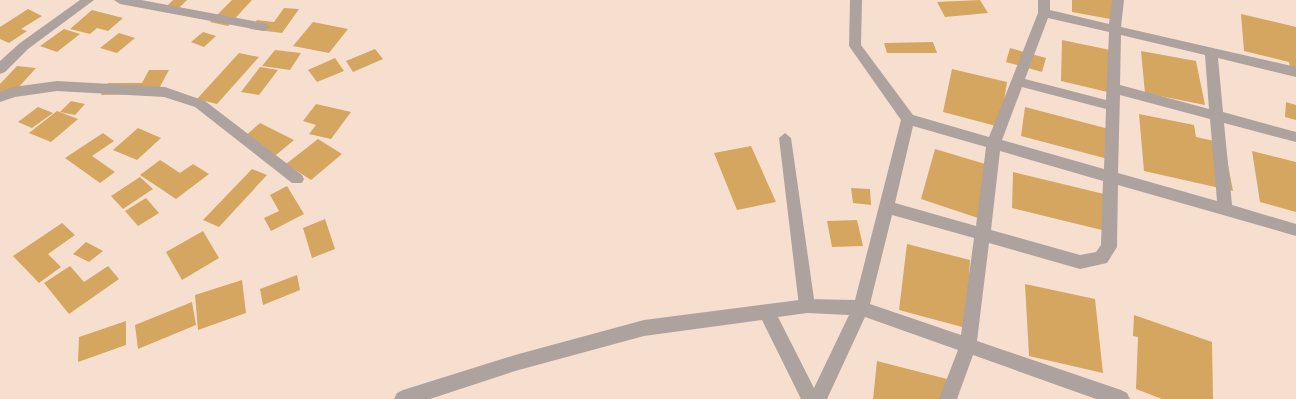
<svg xmlns="http://www.w3.org/2000/svg" width="1296" height="399" font-family="'PT Sans',sans-serif">
<style>
.building{fill:#d4a660}
.lines{fill:none;stroke-linecap:round;stroke-linejoin:round}
.lane{fill:#aea29f;fill-rule:evenodd}
.street{fill:#aea29f;fill-rule:evenodd}
</style>
<rect width="100%" height="100%" fill="#f7dfd0"/>
<!-- building -->
<g class="building">
<path d="M173,0H187L174,13L162,11Z"/>
<path d="M232,0H252L228,26L210,22Z"/>
<path d="M980,0L988,13L945,17L937,2Z"/>
<path d="M1072,0H1119L1121,21L1072,12Z"/>
<path d="M284,8L299,9L282,33L250,29L257,20L274,22Z"/>
<path d="M28,9L42,16L21,29L27,31L9,43L0,39V27Z"/>
<path d="M92,10L123,18L108,31L97,28L90,34L70,29Z"/>
<path d="M1241,14L1296,27V69L1290,68L1289,62L1244,51Z"/>
<path d="M313,22L348,29L329,53L293,46Z"/>
<path d="M64,29L80,34L57,52L40,46Z"/>
<path d="M203,32L216,36L204,47L191,42Z"/>
<path d="M119,33L135,38L117,53L100,48Z"/>
<path d="M1062,40L1115,51L1116,94L1061,81Z"/>
<path d="M933,42L937,53H887L884,43Z"/>
<path d="M1010,48L1046,58L1042,72L1006,62Z"/>
<path d="M375,49L383,59L353,72L346,61Z"/>
<path d="M275,50L301,53L290,70L262,66Z"/>
<path d="M1141,51L1196,61L1205,105L1145,93Z"/>
<path d="M239,53L259,57L217,104L197,99Z"/>
<path d="M335,58L344,71L317,82L308,70Z"/>
<path d="M17,66L36,68L8,99L0,98V84Z"/>
<path d="M260,67L278,70L259,95L241,92Z"/>
<path d="M952,69L1007,82L1000,127L943,112Z"/>
<path d="M149,70H169L156,94L101,95L108,83H142Z"/>
<path d="M71,101L85,104L75,115L60,112Z"/>
<path d="M1286,102L1296,105V120L1285,117Z"/>
<path d="M316,104L351,112L331,139L309,134L316,125L303,121Z"/>
<path d="M38,107L53,113L32,128L18,122Z"/>
<path d="M1025,107L1109,129L1108,159L1021,136Z"/>
<path d="M57,111L78,119L51,142L29,133Z"/>
<path d="M1139,114L1194,125L1196,137L1224,143L1233,191L1144,171Z"/>
<path d="M260,123L294,140L276,155L243,138Z"/>
<path d="M138,128L161,138L137,160L113,150Z"/>
<path d="M103,133L114,141L92,156L115,172L100,183L65,158Z"/>
<path d="M318,139L342,154L311,180L286,164Z"/>
<path d="M751,146L776,202L737,210L714,153Z"/>
<path d="M935,149L992,166L981,219L921,199Z"/>
<path d="M1252,151L1296,162V212L1260,202Z"/>
<path d="M160,160L180,173L193,164L209,174L176,199L140,175Z"/>
<path d="M252,169L267,175L219,227L203,220Z"/>
<path d="M1013,172L1104,194L1106,231L1012,208Z"/>
<path d="M140,177L153,189L123,209L111,196Z"/>
<path d="M287,186L304,214L271,231L264,218L279,211L270,195Z"/>
<path d="M851,188L870,189L871,205L853,203Z"/>
<path d="M146,198L159,213L138,226L125,211Z"/>
<path d="M325,219L335,249L312,258L303,228Z"/>
<path d="M857,220L863,246L832,247L827,221Z"/>
<path d="M62,223L75,235L48,254L61,267L39,283L13,256Z"/>
<path d="M203,231L219,258L182,280L166,252Z"/>
<path d="M86,242L103,251L89,262L73,254Z"/>
<path d="M907,244L970,260L966,328L899,310Z"/>
<path d="M70,266L84,282L108,266L119,279L69,314L44,283Z"/>
<path d="M297,275L300,290L263,305L260,289Z"/>
<path d="M242,280L246,313L198,330L195,295Z"/>
<path d="M1025,284L1095,299L1103,373L1029,356Z"/>
<path d="M192,302L196,325L138,349L135,325Z"/>
<path d="M1134,315L1212,342L1213,399H1162L1136,389L1138,337L1133,336Z"/>
<path d="M126,321V345L78,362L79,337Z"/>
<path d="M877,361L947,379L946,399H873Z"/>
</g>
<g class="lines">
<!-- lane -->
<path class="lane" d="M785,133L791,138L815,306L812,311L807,313L802,311L799,306L779,138Z"/>
<!-- street -->
<g class="street">
<path d="M80,0H94L28,49L5,72L0,74V61L20,43Z"/>
<path d="M114,0H141L264,23L270,27L264,31L120,4Z"/>
<path d="M850,0H862L861,45L913,115L989,137L1038,13V0H1050V10L1109,24L1112,0H1124L1121,27L1296,67V77L1218,58L1223,112L1296,132V142L1224,123L1232,205L1296,224V236L1118,185L1117,247L1107,263L1080,269L989,243L977,341L1121,390L1127,393L1130,399H1096L973,355L957,399H939L958,350L865,317L827,399H801L762,320L644,336L515,371L430,399H394L397,393L403,390L515,355L644,320L807,299L855,300L901,120L849,46ZM1048,18L1109,32L1106,100L1025,79ZM1121,35L1205,55L1209,109L1120,85ZM1022,87L1106,109L1104,169L1002,140ZM1120,95L1210,119L1217,201L1118,173ZM913,126L986,147L976,226L895,203ZM1000,151L1103,181L1101,245L1096,252L1080,255L991,230ZM892,215L974,238L961,335L870,304ZM807,313L849,315L814,388L778,317Z"/>
<path d="M57,81L165,87L205,101L302,175L304,179L302,183H292L195,107L164,97L57,91L15,97L0,102V92L13,87Z"/>
</g>
</g>
</svg>
